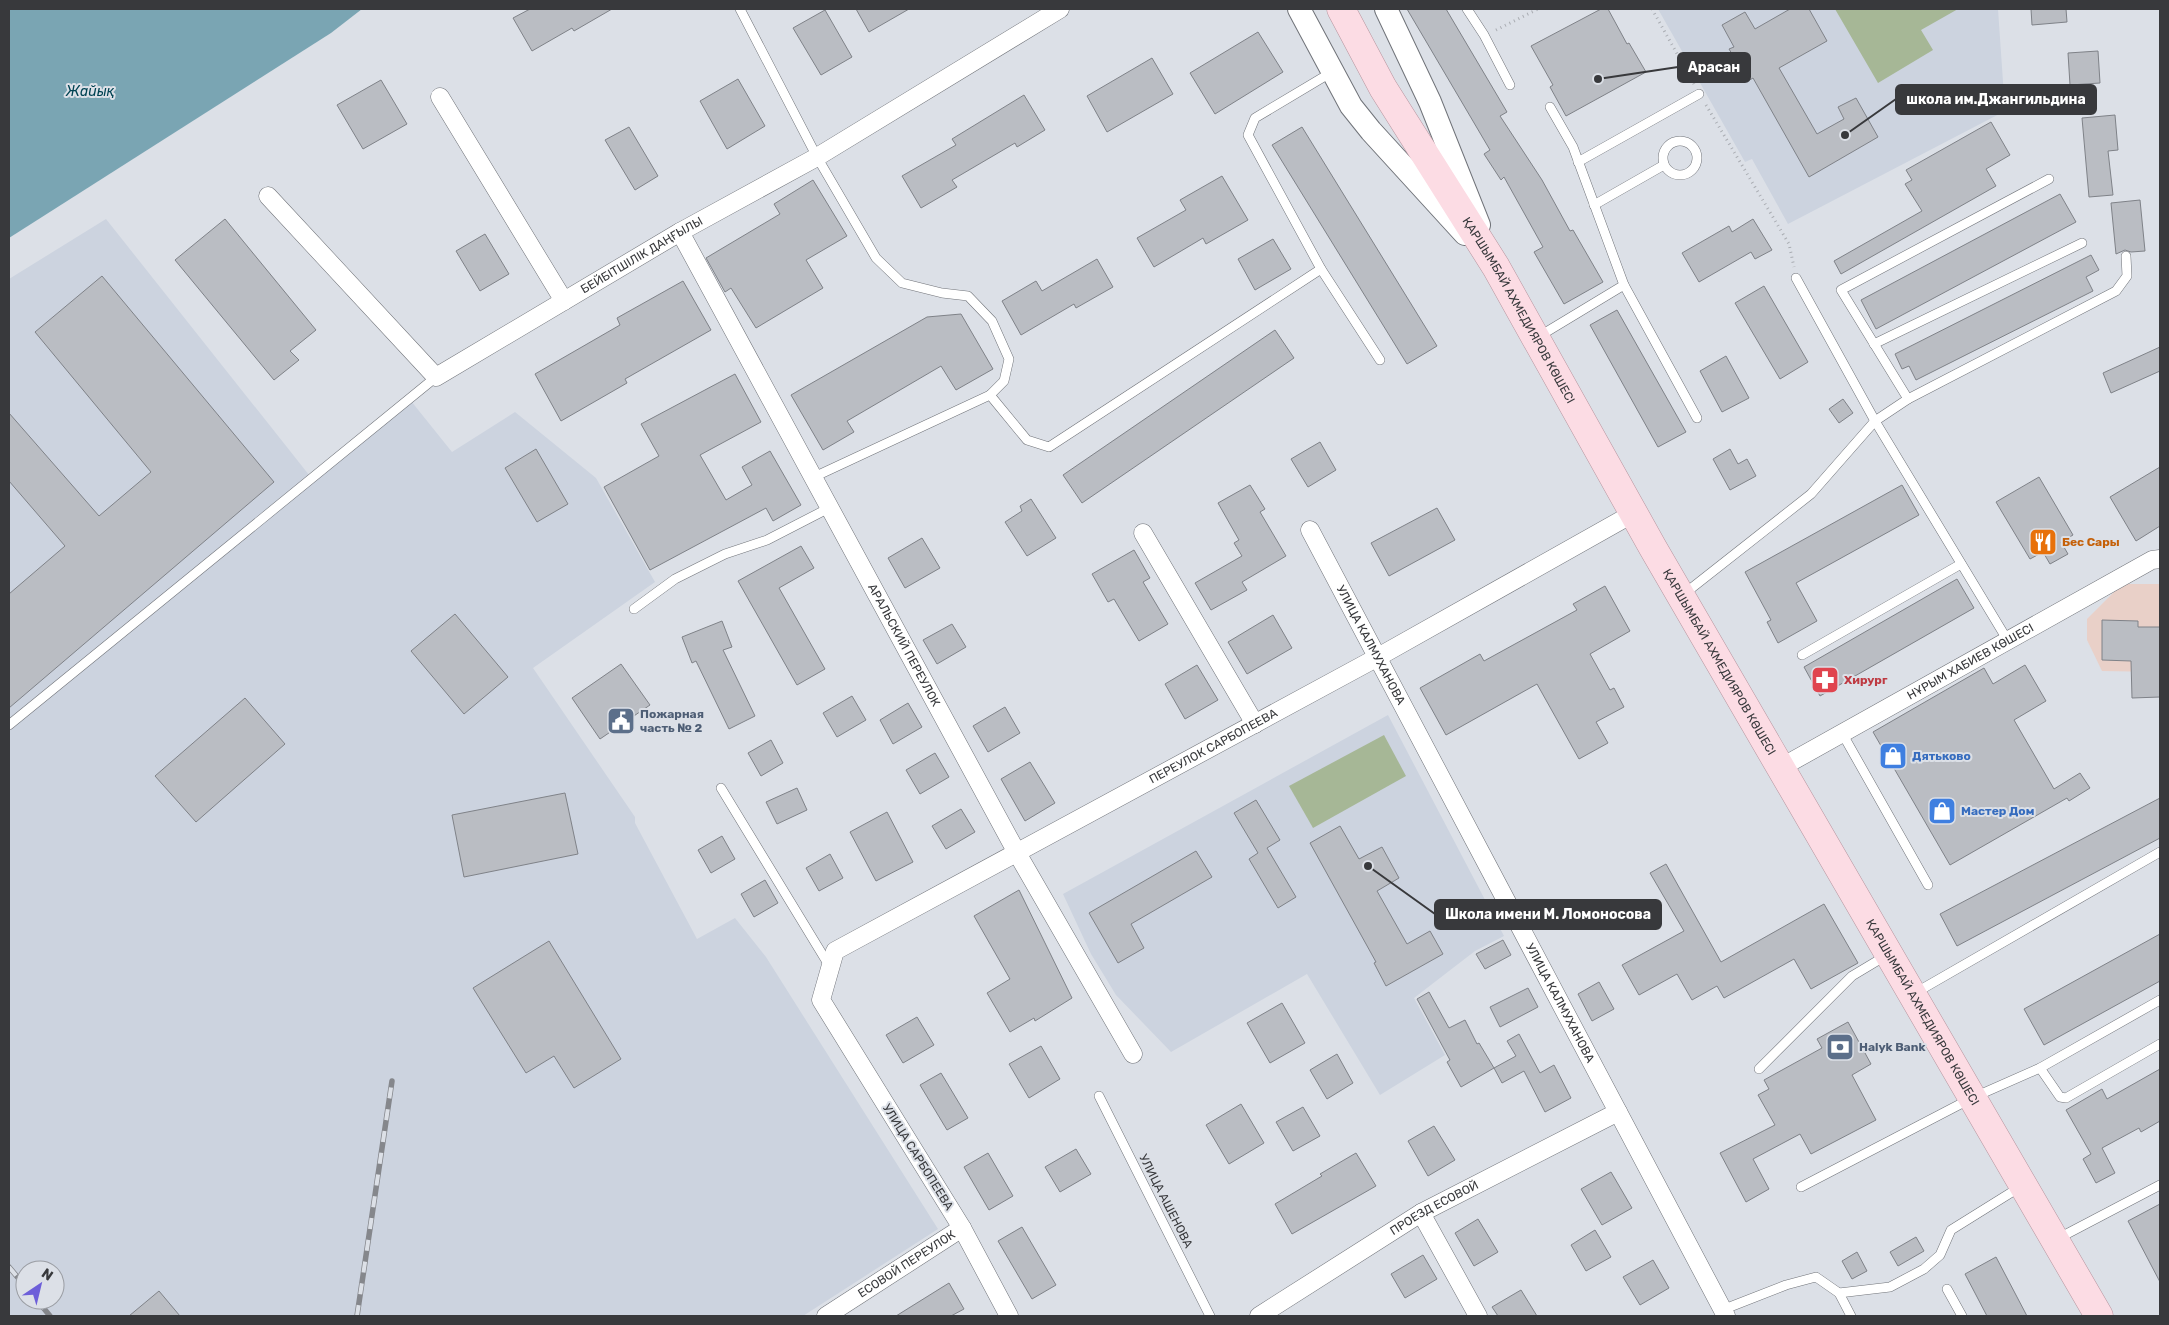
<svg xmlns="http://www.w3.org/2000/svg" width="2169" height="1325" font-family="Rubik,sans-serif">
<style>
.built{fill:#ccd3df;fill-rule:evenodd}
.medical{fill:#e9d0c8}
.green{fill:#a6b796}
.water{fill:#7aa5b3}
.building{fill:#babdc3;stroke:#7f8288}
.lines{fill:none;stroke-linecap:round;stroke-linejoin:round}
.service-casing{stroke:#707379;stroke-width:10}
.minor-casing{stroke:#707379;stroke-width:19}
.tertiary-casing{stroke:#707379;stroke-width:24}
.primary-casing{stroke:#b6949e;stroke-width:29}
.path{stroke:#aaadb3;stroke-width:3;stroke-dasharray:1 4;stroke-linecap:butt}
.service{stroke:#fff;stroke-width:9}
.minor{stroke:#fff;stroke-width:18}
.tertiary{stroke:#fff;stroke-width:22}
.primary{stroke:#fcdce4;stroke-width:28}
.rail-casing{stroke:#85878c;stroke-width:5.5}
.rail{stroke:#dce0e7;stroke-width:4;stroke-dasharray:11;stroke-linecap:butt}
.labels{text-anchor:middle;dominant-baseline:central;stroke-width:4;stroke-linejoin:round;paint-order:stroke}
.street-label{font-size:12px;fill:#38393c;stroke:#dce0e7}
.food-label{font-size:12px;font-weight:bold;fill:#c56008;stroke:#dce0e7;text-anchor:start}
.health-label{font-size:12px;font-weight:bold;fill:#be3a42;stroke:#dce0e7;text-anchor:start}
.service-label{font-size:12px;font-weight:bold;fill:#4e5e75;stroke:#dce0e7;text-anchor:start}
.shop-label{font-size:12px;font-weight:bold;fill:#366cbe;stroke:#dce0e7;text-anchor:start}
.water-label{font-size:14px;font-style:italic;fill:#004353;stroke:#dce0e7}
.leader{fill:none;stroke:#38393c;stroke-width:2}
.callout-dot{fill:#38393c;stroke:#dce0e7;stroke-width:2}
.callout{fill:#38393c;stroke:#38393c;stroke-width:2}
.callout-label{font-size:14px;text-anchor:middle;font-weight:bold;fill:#fff}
</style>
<rect width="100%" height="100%" fill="#dce0e7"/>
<!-- built -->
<g class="built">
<path d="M1658,9H1998L2005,111L1788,224L1752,159L1745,162Z"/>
<path d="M106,219L313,480L407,396L452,452L515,412L596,478L655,582L533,668L635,817V823L697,939L735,918L766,957L938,1229L803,1316H9V279ZM25,1270H55V1300H25Z"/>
<path d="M1388,715L1504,936L1475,951L1414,998L1445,1055L1380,1095L1307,974L1171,1052L1116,995L1091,954L1063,894Z"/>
</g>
<!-- medical -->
<path class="medical" d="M2122,584H2160V672L2102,671L2087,640V619Z"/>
<!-- green -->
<g class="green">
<path d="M1835,9H1958L1921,30L1933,50L1878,83Z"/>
<path d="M1384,735L1406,776L1313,828L1289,786Z"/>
</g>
<!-- water -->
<path class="water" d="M9,9H362L331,33L9,238Z"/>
<!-- building -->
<g class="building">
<path d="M530,9H612L574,31L572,28L532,51L513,18Z"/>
<path d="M856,9H909L869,32Z"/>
<path d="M1407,9H1446L1507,112L1500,116L1542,180L1570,231L1573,230L1603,282L1564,304L1534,252L1543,247L1504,177L1501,180L1484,154L1490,150Z"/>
<path d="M1601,9H1608L1627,44L1629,43L1646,72L1566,116L1550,87L1553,85L1531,46Z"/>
<path d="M1790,9H1809L1827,41L1779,68L1817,134L1844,119L1838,107L1856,98L1878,137L1809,177L1753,78L1748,81L1729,49L1734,47L1722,25L1745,12L1755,29Z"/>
<path d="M2031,9H2066L2067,22L2032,25Z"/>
<path d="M825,10L852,57L821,75L793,28Z"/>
<path d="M1258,32L1283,72L1215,114L1190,73Z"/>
<path d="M2098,51L2100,83L2070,85L2068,53Z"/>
<path d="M1152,58L1173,94L1107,132L1087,96Z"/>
<path d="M738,79L765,126L727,149L700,101Z"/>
<path d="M381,80L407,124L363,149L337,105Z"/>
<path d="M1024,95L1045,130L1017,147L1015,143L952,180L957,187L921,208L902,176L956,145L952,139Z"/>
<path d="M2115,115L2118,150L2108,151L2113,195L2089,197L2082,118Z"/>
<path d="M1991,122L2010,155L1986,169L1996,186L1841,274L1834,261L1922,211L1905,184L1912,180L1906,170Z"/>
<path d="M629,127L658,176L635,190L605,140Z"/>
<path d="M1302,127L1437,346L1407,364L1272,145Z"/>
<path d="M1222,176L1248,220L1206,244L1203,238L1154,267L1137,238L1186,210L1180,200Z"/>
<path d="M813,180L847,236L806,260L823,288L756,328L731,288L725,292L706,258L780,214L774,204Z"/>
<path d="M2060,194L2076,222L1876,329L1861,300Z"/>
<path d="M2140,200L2145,251L2131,252L2125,250L2116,254L2111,203Z"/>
<path d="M225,219L316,330L290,351L299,360L274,380L175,260Z"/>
<path d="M1753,219L1772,250L1755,259L1751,252L1699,282L1682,253L1729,226L1732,232Z"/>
<path d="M485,234L509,274L480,291L456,251Z"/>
<path d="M1273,239L1291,269L1255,290L1238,259Z"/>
<path d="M2091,255L2099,270L2086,277L2093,291L1916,380L1909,366L1902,369L1895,354Z"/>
<path d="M1097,259L1113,287L1076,308L1074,304L1021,335L1002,301L1036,281L1042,291Z"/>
<path d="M102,276L274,482L9,708V594L65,546L9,481V413L99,516L151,472L35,332Z"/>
<path d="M683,281L711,330L625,379L627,383L561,421L535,374L620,325L617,318Z"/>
<path d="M1764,286L1808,362L1780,379L1735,303Z"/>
<path d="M1617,310L1686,432L1658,447L1590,325Z"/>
<path d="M961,314L993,369L956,390L941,366L847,421L854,432L823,450L791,395L927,317Z"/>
<path d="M1275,330L1294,358L1082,503L1063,475Z"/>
<path d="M2160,347V371L2111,393L2103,373Z"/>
<path d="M1726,356L1749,398L1722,412L1700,371Z"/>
<path d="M735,374L761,422L700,455L726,500L752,485L742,467L770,451L801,505L773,521L766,508L650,570L604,487L659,456L641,424Z"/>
<path d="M1843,399L1853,413L1839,423L1829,409Z"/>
<path d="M1320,442L1336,470L1308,487L1291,459Z"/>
<path d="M536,449L568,504L537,522L505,468Z"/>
<path d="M1730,449L1738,464L1747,459L1756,476L1730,490L1713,459Z"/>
<path d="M2160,467V526L2136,541L2110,497Z"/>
<path d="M2039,477L2073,535L2061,542L2068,554L2050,564L2043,552L2030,559L1996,502Z"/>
<path d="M1250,485L1265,509L1260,512L1286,556L1242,582L1247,590L1211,610L1195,583L1242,556L1234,543L1239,540L1218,503Z"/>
<path d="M1902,485L1919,515L1796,583L1817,621L1778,643L1767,622L1771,620L1745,572Z"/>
<path d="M1031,499L1056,538L1027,556L1005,522L1022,511L1020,506Z"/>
<path d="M1437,508L1455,540L1389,576L1371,543Z"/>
<path d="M922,538L940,568L905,588L888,558Z"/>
<path d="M801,546L814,568L779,588L825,669L797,685L738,581Z"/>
<path d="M1134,550L1150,578L1143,582L1168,624L1139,641L1114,599L1108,602L1092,574Z"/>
<path d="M1957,579L1974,608L1820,696L1804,667Z"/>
<path d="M1605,586L1630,631L1590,654L1610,690L1614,688L1624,707L1596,722L1608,743L1579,759L1537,684L1446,735L1420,688L1480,654L1484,661L1577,610L1573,604Z"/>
<path d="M455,614L508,677L464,714L411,651Z"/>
<path d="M1273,615L1292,648L1247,674L1228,642Z"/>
<path d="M2102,620L2138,621V627H2160V697L2132,698L2131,661L2102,660Z"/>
<path d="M722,621L732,647L723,650L755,716L729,729L696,661L692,663L682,637Z"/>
<path d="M952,624L966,647L937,664L923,640Z"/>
<path d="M621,664L650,705L600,739L572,698Z"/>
<path d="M1197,665L1218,700L1185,719L1165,684Z"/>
<path d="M2025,665L2046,701L2014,720L2054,789L2080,773L2090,788L2069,801L2067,798L1950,865L1873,732L1984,668L1993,684Z"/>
<path d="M852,696L866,720L837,737L823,713Z"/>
<path d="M245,698L285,744L196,822L155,776Z"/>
<path d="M908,703L922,727L893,744L880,720Z"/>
<path d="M1005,707L1020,733L988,752L973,726Z"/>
<path d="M771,740L783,763L761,776L748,753Z"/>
<path d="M935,753L949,777L920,794L906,770Z"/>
<path d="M1030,762L1055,803L1025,821L1001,779Z"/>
<path d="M797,788L807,810L777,824L766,802Z"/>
<path d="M565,793L578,854L464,877L452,815Z"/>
<path d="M2160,798V838L1957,946L1940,914Z"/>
<path d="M1256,800L1280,840L1267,848L1296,897L1278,908L1249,859L1258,853L1234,813Z"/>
<path d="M961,809L975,832L946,849L932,826Z"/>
<path d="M887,812L913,862L876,881L850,832Z"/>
<path d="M1340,826L1359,859L1382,847L1399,878L1377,891L1407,944L1430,931L1443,954L1386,986L1374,963L1376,962L1310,843Z"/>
<path d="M722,836L735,859L711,873L698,850Z"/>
<path d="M1196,851L1212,877L1131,924L1144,948L1118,963L1089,913Z"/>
<path d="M830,854L843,878L819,891L806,868Z"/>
<path d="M1666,864L1721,962L1824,904L1858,963L1811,989L1794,959L1724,998L1717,986L1692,1000L1677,974L1639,995L1622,965L1684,931L1650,873Z"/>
<path d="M765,880L778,903L754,917L741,894Z"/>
<path d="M1019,890L1072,998L1035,1021L1034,1018L1010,1032L987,993L1010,979L974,916Z"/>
<path d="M2160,934V981L2044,1045L2024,1009Z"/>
<path d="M1503,940L1511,955L1485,969L1476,954Z"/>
<path d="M549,941L621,1059L574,1088L554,1056L526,1073L473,988Z"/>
<path d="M1599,982L1614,1009L1592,1021L1578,994Z"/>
<path d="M1528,988L1538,1007L1500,1027L1490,1007Z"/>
<path d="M1429,992L1449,1028L1465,1020L1477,1044L1479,1043L1494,1068L1461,1087L1447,1062L1450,1060L1417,999Z"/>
<path d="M1282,1003L1305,1043L1270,1063L1247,1023Z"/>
<path d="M917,1017L934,1045L903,1063L886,1035Z"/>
<path d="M1848,1022L1871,1064L1852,1075L1876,1120L1811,1154L1800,1134L1753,1159L1769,1189L1746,1202L1720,1153L1775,1125L1758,1095L1769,1089L1764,1080L1822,1048L1817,1039Z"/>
<path d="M1519,1034L1540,1073L1554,1065L1571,1098L1545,1112L1524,1071L1502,1083L1494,1068L1516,1056L1507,1041Z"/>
<path d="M1041,1046L1060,1079L1029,1098L1009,1064Z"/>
<path d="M1337,1054L1353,1083L1327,1099L1310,1070Z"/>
<path d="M2160,1069V1121L2141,1132L2139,1128L2102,1148L2115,1173L2096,1183L2083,1159L2091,1154L2066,1110L2102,1089L2107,1099Z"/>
<path d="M941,1073L968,1118L947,1130L920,1085Z"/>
<path d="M1241,1104L1264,1143L1229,1164L1206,1125Z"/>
<path d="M1303,1107L1320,1136L1293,1151L1276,1122Z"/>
<path d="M1434,1126L1455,1160L1428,1176L1408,1141Z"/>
<path d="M1076,1149L1091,1174L1060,1192L1045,1167Z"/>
<path d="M988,1153L1013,1196L989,1210L964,1167Z"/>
<path d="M1356,1153L1376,1186L1292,1234L1275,1204L1322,1176L1320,1174Z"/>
<path d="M1611,1172L1632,1208L1602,1225L1581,1189Z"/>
<path d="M2160,1204V1282L2128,1221Z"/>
<path d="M1478,1219L1498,1252L1474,1266L1455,1233Z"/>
<path d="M1022,1227L1056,1285L1032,1299L998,1241Z"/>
<path d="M1595,1230L1611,1257L1586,1271L1571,1245Z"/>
<path d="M1916,1237L1924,1251L1898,1266L1890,1252Z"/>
<path d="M1857,1252L1867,1271L1852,1279L1842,1261Z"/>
<path d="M1423,1255L1437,1279L1405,1298L1391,1274Z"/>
<path d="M1996,1257L2027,1316H1987L1965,1274Z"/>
<path d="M1653,1260L1669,1288L1640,1305L1623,1277Z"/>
<path d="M949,1283L964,1309L951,1316H896Z"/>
<path d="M1521,1290L1537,1316H1498L1492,1307Z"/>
<path d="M159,1291L180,1316H129Z"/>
</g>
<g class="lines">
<defs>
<g id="service">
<path d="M740,9L817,157L876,258L902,283L942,293L968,296L992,321L1009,359L1004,381L990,395"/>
<path d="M1467,9L1484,35L1510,85"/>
<path d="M1332,72L1255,118L1248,135L1321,269L1380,360"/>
<circle cx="1680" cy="158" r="17"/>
<path d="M1578,162L1699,94"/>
<path d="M1594,205L1664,165"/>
<path d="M1796,278L1875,421L2008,641"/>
<path d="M1624,285L1697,418"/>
<path d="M1538,337L1624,285L1573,147L1550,107"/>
<path d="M1874,344L2082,243"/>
<path d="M1908,399L1841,290L2049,179"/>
<path d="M814,477L990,395L1027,440L1049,447L1321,269"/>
<path d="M1684,594L1811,494L1875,421L1908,399L2116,291L2127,276L2126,256"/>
<path d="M634,609L675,579L725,554L767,540L831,507"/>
<path d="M1802,655L1961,564"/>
<path d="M9,725L436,377"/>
<path d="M1842,733L1928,885"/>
<path d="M721,788L830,967"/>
<path d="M1915,993L2160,852"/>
<path d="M2040,1068L2060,1097L2066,1098L2160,1044"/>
<path d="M1759,1069L1852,976L1887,955"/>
<path d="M1099,1096L1210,1316"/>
<path d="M1801,1187L1972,1098L2040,1068L2160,1000"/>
<path d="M2057,1239L2160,1185"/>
<path d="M1947,1289L1962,1316"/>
<path d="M1839,1293L1851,1316"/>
<path d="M1722,1310L1786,1285L1816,1277L1839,1293L1890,1287L1924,1269L1940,1255L1951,1230L2020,1187"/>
</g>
<g id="minor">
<path d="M440,97L564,301"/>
<path id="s1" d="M268,196L436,377L680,232L817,157L1060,9"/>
<path id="s2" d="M680,232L1017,853L1133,1054"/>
<path id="s3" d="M1310,530L1726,1316"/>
<path d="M1143,533L1255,724"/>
<path id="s4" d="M1780,768L2152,560L2160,559"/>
<path d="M1421,1213L1478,1316"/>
<path id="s5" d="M826,1316L962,1228"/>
<path id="s6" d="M1009,1316L962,1228L821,1000L835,951L1378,657L1634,513"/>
<path id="s7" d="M1259,1316L1421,1213L1618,1112"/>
</g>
<g id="tertiary">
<path d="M1299,9L1351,106L1371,131L1465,234"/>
<path d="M1386,9L1430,102L1479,225"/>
</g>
<g id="primary">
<path id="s8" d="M1341,9L1383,88L1496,267L1653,548L2099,1316"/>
</g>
</defs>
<!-- service casing -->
<use href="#service" class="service-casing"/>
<!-- minor casing -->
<use href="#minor" class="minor-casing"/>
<!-- tertiary casing -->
<use href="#tertiary" class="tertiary-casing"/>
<!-- primary casing -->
<use href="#primary" class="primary-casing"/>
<!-- path -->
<g class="path">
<path d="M1652,9L1694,84"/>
<path d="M1496,30L1538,9"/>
<path d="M1706,105L1789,244L1794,267"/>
</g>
<!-- service -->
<use href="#service" class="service"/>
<!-- minor -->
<use href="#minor" class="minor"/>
<!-- tertiary -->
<use href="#tertiary" class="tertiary"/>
<!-- primary -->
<use href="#primary" class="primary"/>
<defs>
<g id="rail">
<path d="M9,1267L25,1286"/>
<path d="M37,1300L50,1316"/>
<path d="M357,1316L392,1081"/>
</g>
</defs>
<!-- rail casing -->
<use href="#rail" class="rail-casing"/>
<!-- rail -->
<use href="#rail" class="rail"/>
</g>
<!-- icons -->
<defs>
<symbol id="restaurant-square" viewBox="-11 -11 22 22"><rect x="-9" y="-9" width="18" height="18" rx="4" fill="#e8710a" stroke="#dce0e7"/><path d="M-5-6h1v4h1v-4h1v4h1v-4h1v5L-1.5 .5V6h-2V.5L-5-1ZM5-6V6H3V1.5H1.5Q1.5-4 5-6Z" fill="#fff"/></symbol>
<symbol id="pharmacy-square" viewBox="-11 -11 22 22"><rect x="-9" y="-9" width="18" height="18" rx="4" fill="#e0444e" stroke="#dce0e7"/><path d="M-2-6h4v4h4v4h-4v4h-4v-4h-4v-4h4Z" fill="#fff"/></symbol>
<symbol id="civic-square" viewBox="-11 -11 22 22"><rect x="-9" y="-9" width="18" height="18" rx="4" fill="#5c6f8a" stroke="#dce0e7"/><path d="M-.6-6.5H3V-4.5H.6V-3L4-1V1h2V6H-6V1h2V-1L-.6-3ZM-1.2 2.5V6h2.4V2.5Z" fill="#fff"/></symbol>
<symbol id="shop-square" viewBox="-11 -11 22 22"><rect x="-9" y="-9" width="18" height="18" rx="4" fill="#3f7fe0" stroke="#dce0e7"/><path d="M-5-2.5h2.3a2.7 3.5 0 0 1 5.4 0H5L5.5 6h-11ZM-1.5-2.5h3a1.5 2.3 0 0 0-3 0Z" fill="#fff"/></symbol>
<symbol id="bank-square" viewBox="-11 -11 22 22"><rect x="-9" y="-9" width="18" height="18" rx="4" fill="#5c6f8a" stroke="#dce0e7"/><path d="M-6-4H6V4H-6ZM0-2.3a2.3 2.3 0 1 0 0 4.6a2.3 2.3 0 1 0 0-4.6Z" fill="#fff"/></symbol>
</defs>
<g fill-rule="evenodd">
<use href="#restaurant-square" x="2027" y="526" width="32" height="32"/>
<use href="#pharmacy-square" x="1809" y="664" width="32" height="32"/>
<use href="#civic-square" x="605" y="705" width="32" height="32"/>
<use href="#shop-square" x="1877" y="740" width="32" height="32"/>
<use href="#shop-square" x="1926" y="795" width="32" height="32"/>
<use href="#bank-square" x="1824" y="1031" width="32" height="32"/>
</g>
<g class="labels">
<!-- street labels -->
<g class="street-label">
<text stroke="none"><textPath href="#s1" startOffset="486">БЕЙБІТШІЛІК ДАҢҒЫЛЫ</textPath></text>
<text stroke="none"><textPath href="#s8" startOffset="350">ҚАРШЫМБАЙ АХМЕДИЯРОВ КӨШЕСІ</textPath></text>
<text stroke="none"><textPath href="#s2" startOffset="470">АРАЛЬСКИЙ ПЕРЕУЛОК</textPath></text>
<text stroke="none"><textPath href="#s3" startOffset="130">УЛИЦА КАЛМУХАНОВА</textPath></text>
<text stroke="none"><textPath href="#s4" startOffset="218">НҰРЫМ ХАБИЕВ КӨШЕСІ</textPath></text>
<text stroke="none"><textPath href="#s8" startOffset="755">ҚАРШЫМБАЙ АХМЕДИЯРОВ КӨШЕСІ</textPath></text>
<text stroke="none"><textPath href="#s6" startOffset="849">ПЕРЕУЛОК САРБОПЕЕВА</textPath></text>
<text stroke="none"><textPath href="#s3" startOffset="535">УЛИЦА КАЛМУХАНОВА</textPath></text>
<text stroke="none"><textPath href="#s8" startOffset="1160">ҚАРШЫМБАЙ АХМЕДИЯРОВ КӨШЕСІ</textPath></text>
<text transform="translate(918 1157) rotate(58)">УЛИЦА САРБОПЕЕВА</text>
<text transform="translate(1166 1201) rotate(63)">УЛИЦА АШЕНОВА</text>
<text stroke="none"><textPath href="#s7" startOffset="206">ПРОЕЗД ЕСОВОЙ</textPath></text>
<text stroke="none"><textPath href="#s5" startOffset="96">ЕСОВОЙ ПЕРЕУЛОК</textPath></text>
</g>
<!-- food labels -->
<g class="food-label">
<text x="2062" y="542">Бес Сары</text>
</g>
<!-- health labels -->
<g class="health-label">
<text x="1844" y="680">Хирург</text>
</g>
<!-- service labels -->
<g class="service-label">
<text x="640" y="714">Пожарная<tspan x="640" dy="14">часть № 2</tspan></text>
<text x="1859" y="1047">Halyk Bank</text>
</g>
<!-- shop labels -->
<g class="shop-label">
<text x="1912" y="756">Дятьково</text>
<text x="1961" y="811">Мастер Дом</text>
</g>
<!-- water labels -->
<g class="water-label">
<text x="90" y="91">Жайық</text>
</g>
</g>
<!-- callouts -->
<path class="leader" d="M1598 79L1678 67M1845 135L1896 99M1368 866L1435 914"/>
<g class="callout-dot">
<circle cx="1598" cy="79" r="5"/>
<circle cx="1845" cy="135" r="5"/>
<circle cx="1368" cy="866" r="5"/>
</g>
<g class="callout">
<rect x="1678" y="53" width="72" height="29" rx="5"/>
<rect x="1896" y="85" width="200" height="29" rx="5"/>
<rect x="1435" y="900" width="226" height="29" rx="5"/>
</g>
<g class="callout-label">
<text x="1714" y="72">Арасан</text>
<text x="1996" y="104">школа им.Джангильдина</text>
<text x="1548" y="919">Школа имени М. Ломоносова</text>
</g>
<!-- border -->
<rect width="2169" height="1325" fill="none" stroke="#38393c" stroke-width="20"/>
<!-- north arrow -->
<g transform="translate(40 1285) rotate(35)"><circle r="24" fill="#dce0e7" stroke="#9a9da3"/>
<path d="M0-4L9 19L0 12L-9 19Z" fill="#6d5fd9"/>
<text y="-8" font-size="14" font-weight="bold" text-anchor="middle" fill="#38393c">N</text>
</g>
</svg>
